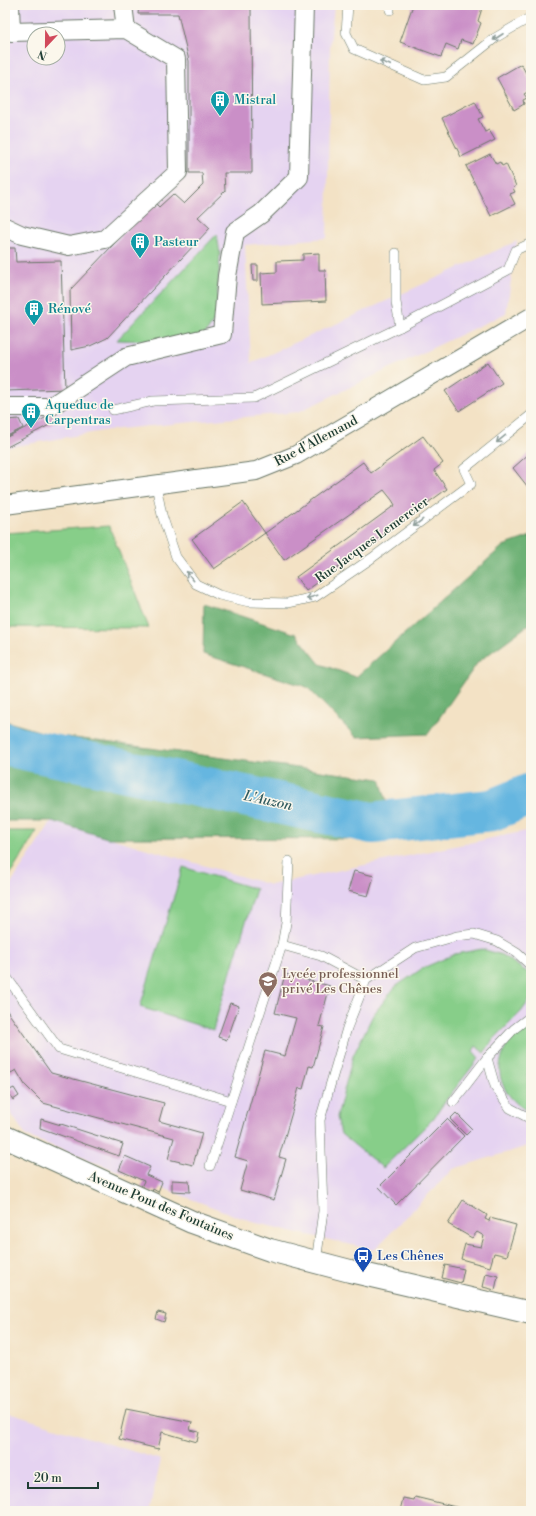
<svg xmlns="http://www.w3.org/2000/svg" width="536" height="1516" font-family="'Libre Bodoni',serif">
<style>
.built{fill:#e5d3f1;fill-rule:evenodd}
.green{fill:#87ce89;stroke:#53865e}
.forest{fill:#6db175;stroke:#467754}
.lines{fill:none;stroke-linecap:round;stroke-linejoin:round}
.river{stroke:#65b6e0;stroke-width:42}
.building{fill:#ca8fc7}
.service-casing{stroke:#697767;stroke-width:10}
.minor-casing{stroke:#697767;stroke-width:20}
.secondary-casing{stroke:#697767;stroke-width:24}
.service{stroke:#fff;stroke-width:9}
.minor{stroke:#fff;stroke-width:18}
.secondary{stroke:#fff;stroke-width:22}
.oneway{stroke:#8f9e9a}
.labels{text-anchor:middle;dominant-baseline:central;stroke-width:3;stroke-linejoin:round;paint-order:stroke}
.culture-label{font-size:13px;fill:#0d838f;stroke:#fbf7ec;text-anchor:start}
.street-label{font-size:13px;fill:#1f3d34;stroke:#fbf7ec}
.education-label{font-size:13px;fill:#785e54;stroke:#fbf7ec;text-anchor:start}
.transit-label{font-size:13px;fill:#164399;stroke:#fbf7ec;text-anchor:start}
.water-label{font-size:14px;font-style:italic;fill:#305b5f;stroke:#fbf7ec}
</style>
<rect width="100%" height="100%" fill="#fbf7ec"/>
<filter id="ink" filterUnits="userSpaceOnUse"><feTurbulence type="fractalNoise" baseFrequency=".025" numOctaves="2"/><feDisplacementMap in="SourceGraphic" scale="8" xChannelSelector="R" yChannelSelector="G"/><feConvolveMatrix kernelMatrix="1 2 1 2 8 2 1 2 1" color-interpolation-filters="sRGB"/></filter>
<filter id="wash" filterUnits="userSpaceOnUse"><feTurbulence type="fractalNoise" baseFrequency=".012" numOctaves="4" result="noise"/><feDisplacementMap in="SourceGraphic" scale="16" xChannelSelector="R" yChannelSelector="G"/><feGaussianBlur stdDeviation="0.9" result="paint"/><feColorMatrix in="noise" values="0 0 0 0 0 0 0 0 0 0 0 0 0 0 0 0 0 1.4 0 .05"/><feComposite in="paint" operator="in"/></filter>
<g filter="url(#wash)">
<rect width="100%" height="100%" fill="#f3e2c5"/>
<!-- built -->
<g class="built">
<path d="M5,5H334L330,46L327,238L245,245L251,363L517,241L506,313L298,412L108,430L5,448ZM34,34H58V58H34Z"/>
<path d="M52,821L270,885L531,830V1145L453,1169L374,1250L252,1222L26,1136L5,1104V893Z"/>
<path d="M5,1412L161,1460L149,1511H5Z"/>
</g>
<!-- green -->
<g class="green">
<path d="M217,234L220,254L216,318L205,334L186,339L152,341L117,340Z"/>
<path d="M109,526L149,628L5,627V533Z"/>
<path d="M5,831H37L5,883Z"/>
<path d="M183,867L256,889L213,1030L140,1007Z"/>
<path d="M482,949L502,955L530,974L531,998L521,1012L493,1040L484,1053L476,1046L473,1051L479,1058L446,1100L433,1119L383,1168L341,1134L337,1117L353,1056L373,1015L395,987L423,968L455,954Z"/>
<path d="M531,1025V1072L526,1076L531,1081V1113C508,1101 493,1079 503,1054C505,1049 507,1044 511,1040C516,1034 525,1030 531,1025Z"/>
</g>
<!-- forest -->
<g class="forest">
<path d="M531,536V623L478,662L428,734L356,737L307,687L203,654L204,604L296,634L320,664L356,677L503,546Z"/>
<path d="M5,721L52,735L380,779L398,839L107,838L52,821H5Z"/>
</g>
<g class="lines">
<!-- river -->
<path class="river" d="M5,743L19,748L372,823L492,810L531,794"/>
</g>
<g id="blocks">
<!-- building -->
<g class="building">
<path d="M139,5H251L252,173H224L225,191L198,217L210,228L107,338L90,346L71,350L70,290L154,202L159,207L173,194L184,204L203,185L202,173H189V61L178,14H138Z"/>
<path d="M413,5H483L478,21L481,23L473,44L461,40L458,49L446,44L441,57L400,42Z"/>
<path d="M521,64L531,82V90L524,94L527,98L523,100L524,104L514,110L497,78Z"/>
<path d="M475,101L483,117L478,119L485,132L489,130L495,140L461,157L442,118Z"/>
<path d="M490,154L496,164L500,162L502,166L506,164L516,186L513,188L515,192L510,194L515,204L491,216L466,166Z"/>
<path d="M5,248H15L16,262L61,261L65,389L5,391Z"/>
<path d="M319,253V270H325L326,301L262,304L261,273L277,272V261L303,260V254Z"/>
<path d="M252,265H258V281H253Z"/>
<path d="M488,362L502,383L459,411L445,391Z"/>
<path d="M51,415L57,421L5,448V438Z"/>
<path d="M19,419L23,428L5,437V420Z"/>
<path d="M423,436L443,463L434,470L447,489L306,591L296,577L395,505L392,500L384,490L284,560L265,533L363,462L371,473Z"/>
<path d="M531,452V491L513,468Z"/>
<path d="M243,502L265,533L214,569L192,539Z"/>
<path d="M354,871L374,876L368,896L348,891Z"/>
<path d="M285,974L330,986L319,1026L324,1027L313,1067L309,1066L303,1089L299,1088L279,1157L286,1159L274,1200L240,1190L248,1161L235,1157L265,1051L285,1056L296,1018L275,1013Z"/>
<path d="M230,1003L239,1006L227,1040L218,1037Z"/>
<path d="M5,1008L51,1073L164,1103L159,1121L202,1133L193,1165L168,1159L174,1138L43,1103L25,1085L16,1070L11,1073L5,1065Z"/>
<path d="M14,1088L19,1096L13,1100L8,1091Z"/>
<path d="M456,1113L472,1129L466,1135L450,1119Z"/>
<path d="M41,1119L61,1125V1124L123,1144L119,1156L40,1128Z"/>
<path d="M447,1119L464,1136L396,1205L379,1187Z"/>
<path d="M125,1156L150,1167L146,1175L162,1182L158,1192L153,1189L152,1192L141,1187L144,1181L119,1170Z"/>
<path d="M172,1180L189,1181L190,1192L172,1191Z"/>
<path d="M463,1200L487,1215L485,1219L489,1221L490,1218L516,1225L507,1256L494,1253L490,1267L461,1259L465,1244L481,1247L484,1236L477,1232L472,1238L448,1224Z"/>
<path d="M445,1265L464,1269L461,1283L442,1278Z"/>
<path d="M486,1273L498,1276L495,1290L483,1287Z"/>
<path d="M158,1312L166,1314L164,1322L156,1319Z"/>
<path d="M126,1409L192,1422L190,1430L199,1432L197,1442L162,1432L158,1449L119,1439Z"/>
<path d="M415,1497L468,1510V1511H400L403,1498L414,1500Z"/>
</g>
</g>
</g>
<g filter="url(#ink)">
<use href="#blocks" fill-opacity="0" stroke="#697767" stroke-width="1"/>
<g class="lines">
<defs>
<g id="service">
<path d="M348,5L346,33L354,49L424,80L446,77L495,38L531,17"/>
<path d="M390,5V10"/>
<path d="M396,253V302L400,327"/>
<path d="M113,410L153,401L254,398L400,327L508,270L516,250L531,243"/>
<path d="M156,485L162,515L176,557L196,584L219,595L249,602L288,603L315,597L372,558L471,484L464,469L531,415"/>
<path d="M282,945L286,923L289,861"/>
<path d="M5,975L59,1049L231,1101"/>
<path d="M531,1016L514,1029L487,1058L495,1086L510,1108L531,1119"/>
<path d="M453,1102L487,1058"/>
<path d="M210,1166L282,945L321,956L366,980"/>
<path d="M316,1262L323,1211L320,1120L347,1028L366,980L415,948L457,936L474,934L497,941L517,953L531,966"/>
</g>
<g id="minor">
<path d="M123,5L126,29"/>
<path d="M5,227L22,235L69,246L105,239L178,172L176,59L126,29L11,32L10,5"/>
<path d="M5,407H50L126,357L222,334L227,276L235,232L261,214L299,177L304,5"/>
<path d="M5,505L256,471L296,455L531,317"/>
</g>
<path id="secondary" d="M5,1137L192,1222L270,1250L350,1271L531,1313"/>
</defs>
<!-- service casing -->
<use href="#service" class="service-casing"/>
<!-- minor casing -->
<use href="#minor" class="minor-casing"/>
<!-- secondary casing -->
<use href="#secondary" class="secondary-casing"/>
<!-- service -->
<use href="#service" class="service"/>
<!-- minor -->
<use href="#minor" class="minor"/>
<!-- secondary -->
<use href="#secondary" class="secondary"/>
</g>
<!-- one-way arrows -->
<defs><path id="oneway-shaft" d="M-6 0H5M1.5-3L5.5 0L1.5 3" fill="none" stroke-width="1.6" stroke-linecap="round" stroke-linejoin="round"/></defs>
<g class="oneway">
<use href="#oneway-shaft" transform="translate(498 37) rotate(147)"/>
<use href="#oneway-shaft" transform="translate(385 63) rotate(-157)"/>
<use href="#oneway-shaft" transform="translate(501 439) rotate(141)"/>
<use href="#oneway-shaft" transform="translate(418 523) rotate(143)"/>
<use href="#oneway-shaft" transform="translate(190 576) rotate(-128)"/>
<use href="#oneway-shaft" transform="translate(312 597) rotate(162)"/>
</g>
</g>
<!-- icons -->
<defs>
<symbol id="building-pin" viewBox="-11 -11 22 30"><path d="M0 17L-7.5 6A9.5 9.5 0 1 1 7.5 6Z" fill="#0f9aa8" stroke="#fbf7ec"/><path d="M-4-6H4V6H1V3H-1V6H-4ZM-2.5-4.3h1.7v1.8h-1.7ZM.8-4.3h1.7v1.8H.8ZM-2.5-1h1.7V.8h-1.7ZM.8-1h1.7V.8H.8Z" fill="#fff"/></symbol>
<symbol id="school-pin" viewBox="-11 -11 22 30"><path d="M0 17L-7.5 6A9.5 9.5 0 1 1 7.5 6Z" fill="#8d6e63" stroke="#fbf7ec"/><path d="M0-5L7-2L0 1L-7-2ZM-4 1L0 2.5L4 1V4Q0 6-4 4Z" fill="#fff"/></symbol>
<symbol id="bus-pin" viewBox="-11 -11 22 30"><path d="M0 17L-7.5 6A9.5 9.5 0 1 1 7.5 6Z" fill="#1a4fb4" stroke="#fbf7ec"/><path d="M-5-6H5V4H4V6H2V4H-2V6H-4V4H-5ZM-3.5-4V0h7V-4ZM-3.5 1.2v1.5H-2V1.2ZM2 1.2v1.5H3.5V1.2Z" fill="#fff"/></symbol>
</defs>
<g fill-rule="evenodd">
<use href="#building-pin" x="209" y="89" width="22" height="30"/>
<use href="#building-pin" x="129" y="231" width="22" height="30"/>
<use href="#building-pin" x="23" y="298" width="22" height="30"/>
<use href="#building-pin" x="20" y="401" width="22" height="30"/>
<use href="#school-pin" x="257" y="970" width="22" height="30"/>
<use href="#bus-pin" x="352" y="1245" width="22" height="30"/>
</g>
<g class="labels">
<!-- culture labels -->
<g class="culture-label">
<text x="234" y="100">Mistral</text>
<text x="154" y="242">Pasteur</text>
<text x="48" y="309">Rénové</text>
<text x="45" y="405">Aqueduc de<tspan x="45" dy="15">Carpentras</tspan></text>
</g>
<!-- street labels -->
<g class="street-label">
<text transform="translate(316 441) rotate(-28)">Rue d'Allemand</text>
<text transform="translate(372 540) rotate(-36)">Rue Jacques Lemercier</text>
<text transform="translate(161 1206) rotate(23)">Avenue Pont des Fontaines</text>
</g>
<!-- education labels -->
<g class="education-label">
<text x="282" y="974">Lycée professionnel<tspan x="282" dy="15">privé Les Chênes</tspan></text>
</g>
<!-- transit labels -->
<g class="transit-label">
<text x="377" y="1256">Les Chênes</text>
</g>
<!-- water labels -->
<g class="water-label">
<text transform="translate(268 801) rotate(12)">L'Auzon</text>
</g>
</g>
<!-- margin -->
<rect width="536" height="1516" fill="none" stroke="#fbf7ec" stroke-width="20"/>
<!-- north arrow -->
<g transform="translate(46 46) rotate(202)"><circle r="19" fill="#fbf7ec" stroke="#a3ada2"/>
<path d="M0-3L7 15L0 10L-7 15Z" fill="#d1495b"/>
<text y="-6" font-size="11" font-weight="bold" text-anchor="middle" fill="#1f3d34">N</text>
</g>
<!-- scale -->
<path d="M28 1482v6h70v-6" fill="none" stroke="#1f3d34" stroke-width="2"/>
<text x="34" y="1482" font-size="12" fill="#1f3d34" stroke="#fbf7ec" stroke-width="3" paint-order="stroke">20 m</text>
</svg>
